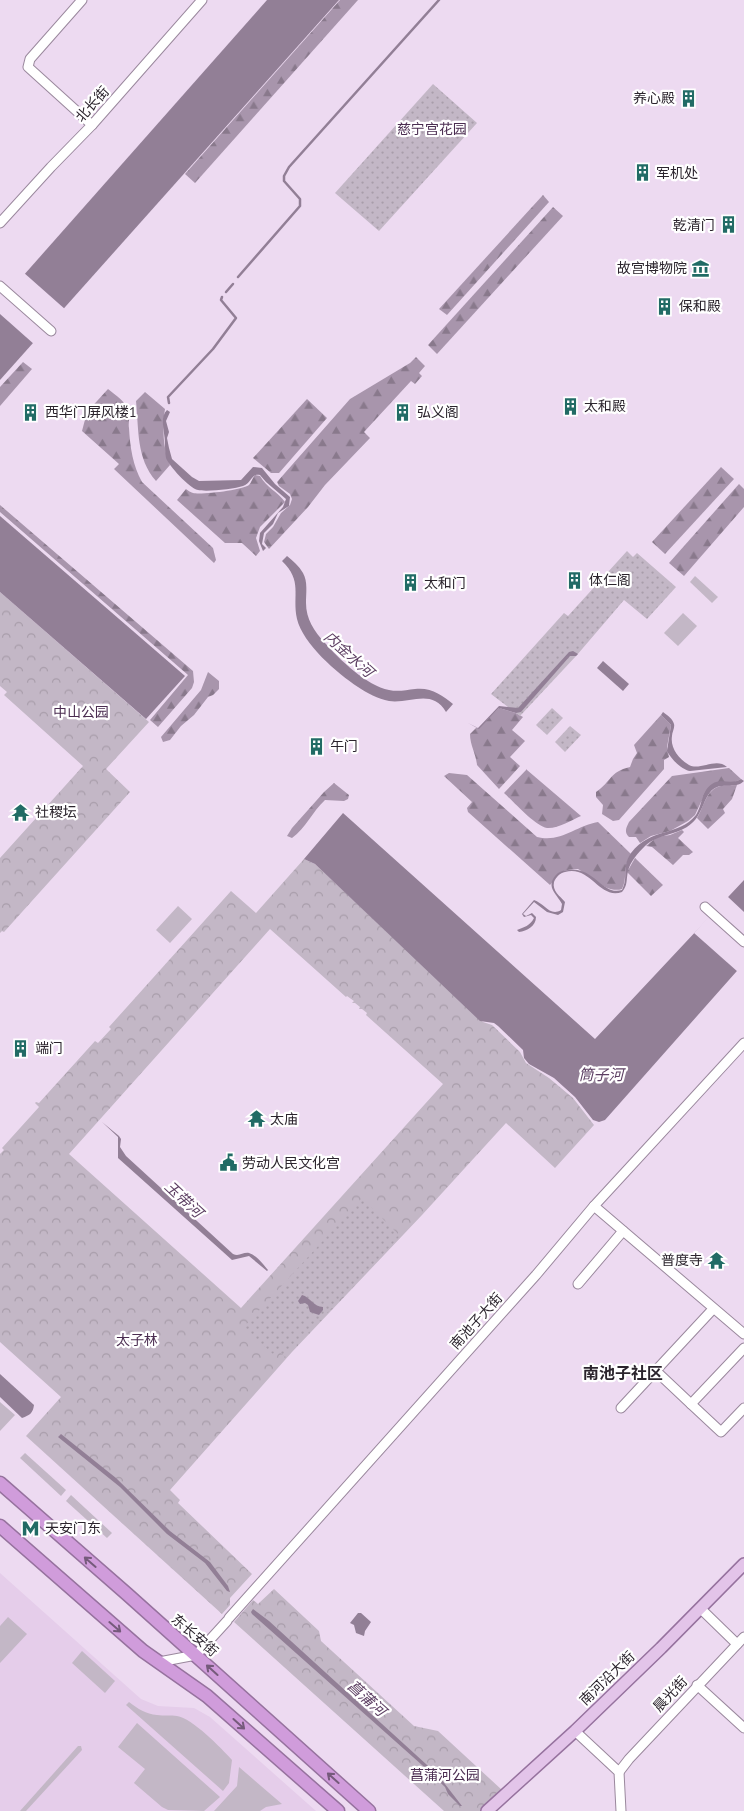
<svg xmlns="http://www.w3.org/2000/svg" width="744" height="1811" font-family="'PT Sans','Noto Sans SC',sans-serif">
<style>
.built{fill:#e5cdea}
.grass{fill:#c3b7c6}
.forest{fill:url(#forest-firs)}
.park{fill:url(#park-crowns);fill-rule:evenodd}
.garden{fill:url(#garden-dots)}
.water{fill:#927f96}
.pier{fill:#eddaf1}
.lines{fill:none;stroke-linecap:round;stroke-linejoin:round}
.stream{stroke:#927f96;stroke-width:2.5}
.minor-casing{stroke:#9a889d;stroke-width:11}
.major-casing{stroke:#96729e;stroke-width:14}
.highway-casing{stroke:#96729e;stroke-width:15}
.minor{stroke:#fff;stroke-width:9}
.major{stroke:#e3c4e9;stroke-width:11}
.highway{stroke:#d09cdb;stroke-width:12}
.oneway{stroke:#755a7b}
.labels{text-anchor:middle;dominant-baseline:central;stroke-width:4.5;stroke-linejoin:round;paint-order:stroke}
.poi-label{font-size:14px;fill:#2b242d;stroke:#fff;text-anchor:start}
.street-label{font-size:14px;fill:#2b242d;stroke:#fff}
.park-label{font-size:14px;fill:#4b2d51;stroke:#fff}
.water-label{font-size:15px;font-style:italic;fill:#5c3e62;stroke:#fff}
.quarter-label{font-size:16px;font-weight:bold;fill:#2b242d;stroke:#fff}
</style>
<defs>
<pattern id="forest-firs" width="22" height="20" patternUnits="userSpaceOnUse" patternTransform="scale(1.25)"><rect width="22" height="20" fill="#a895ac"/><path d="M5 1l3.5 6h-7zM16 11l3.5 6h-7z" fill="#89798c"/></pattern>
<pattern id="park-crowns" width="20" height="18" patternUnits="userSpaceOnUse" patternTransform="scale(1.25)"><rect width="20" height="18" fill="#c3b7c6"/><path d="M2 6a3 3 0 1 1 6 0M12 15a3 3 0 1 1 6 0" fill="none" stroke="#a89daa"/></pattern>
<pattern id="garden-dots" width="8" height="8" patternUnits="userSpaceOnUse" patternTransform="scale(1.25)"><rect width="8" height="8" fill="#c3b7c6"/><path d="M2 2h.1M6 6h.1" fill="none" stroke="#a89daa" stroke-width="1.8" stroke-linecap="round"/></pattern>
</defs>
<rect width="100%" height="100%" fill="#eddaf1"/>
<!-- built -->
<path class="built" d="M0,1573L141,1699L158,1706L194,1708L210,1717L316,1811H0Z"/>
<!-- grass -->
<g class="grass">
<path d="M695,576L718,597L712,603L690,582Z"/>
<path d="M683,613L697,626L678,646L664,633Z"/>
<path d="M178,906L192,919L170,943L156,930Z"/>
<path d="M0,1402L15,1415L0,1431Z"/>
<path d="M25,1453L66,1490L61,1496L20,1458Z"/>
<path d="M71,1495L112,1533L107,1538L66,1501Z"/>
<path d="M8,1617L27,1634L0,1663V1626Z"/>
<path d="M82,1651L115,1681L105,1693L72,1663Z"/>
<path d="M129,1702C138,1709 146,1714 157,1715C164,1716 171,1715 177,1716C192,1718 221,1748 232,1760L229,1783L223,1791L126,1705Z"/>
<path d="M137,1723L220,1797L204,1811L168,1810L162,1807L134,1783L145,1769L118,1747Z"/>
<path d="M78,1746H81L82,1750L26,1811H20Z"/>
<path d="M239,1767L282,1804L266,1807L260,1811H214L237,1786Z"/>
</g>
<!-- forest -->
<g class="forest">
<path d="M340,0H358L195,183L185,174Z"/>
<path d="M543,195L549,202L447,315L439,309Z"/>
<path d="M553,207L563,216L437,354L428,345Z"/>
<path d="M416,357L425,366L419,373L422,376L415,384L411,381L364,432L370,438L325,485L308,507L269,549L264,542L266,534L273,527L281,513L290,505L292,499L290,494L279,486L277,482L350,399L410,363Z"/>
<path d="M23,362L32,369L0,406V387Z"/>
<path d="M108,389C115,395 127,402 129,412C130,417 128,423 129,428C130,447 133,466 142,482L213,548L216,560L214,563L114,469L119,464L82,431L87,412Z"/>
<path d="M145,392L165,409C162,425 163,450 170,465L156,481C136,458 139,430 136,401Z"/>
<path d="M307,399L327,418L279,473H271L253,458Z"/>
<path d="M721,467L734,479L665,554L652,542Z"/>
<path d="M255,475L260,476C266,487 278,492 285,502L260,527L256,538L260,551L256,556L242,543H225L177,500L186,489C187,490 192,493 193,493C201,495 243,490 249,485C251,483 253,477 255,475Z"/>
<path d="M739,484L744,489V507L684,576L669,563Z"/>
<path d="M0,505L193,671L194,682L192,688L158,727L150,720L188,675L0,512Z"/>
<path d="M208,672L219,681V689L213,695L208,697L194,715L181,726L170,740L163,742L161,737L201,690Z"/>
<path d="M499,708L516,713L523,717L512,730L525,741L510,757L520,766L499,789L477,765C476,754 470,745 470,734L476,728H479Z"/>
<path d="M661,715L671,725L667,747L669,757L664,760V769L619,820L613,821L602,814L603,805L596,797V792C612,781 609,772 630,767L633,759L637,753L634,745Z"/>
<path d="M729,768L741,779L735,782H717L701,802L695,815L688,821L670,831L651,836L640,843L636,837H629C624,832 626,828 629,822L672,776Z"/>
<path d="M527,769V770L581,816C572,820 557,829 547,828C535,826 514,802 504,793Z"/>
<path d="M449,773L467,775L537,837C561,843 575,826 598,822L631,854C622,868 628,877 622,889C607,894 590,876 578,869C559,870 561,872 550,885L468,812L467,808L472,802L444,776Z"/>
<path d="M334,783L349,795L348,799L344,801L325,800C312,812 306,828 292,838L287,836L292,828L324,792Z"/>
<path d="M737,785L732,799L723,809L725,813L708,829L697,818C704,807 706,789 721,786C726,785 732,786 737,785Z"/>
<path d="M682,830L684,832L678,838L693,852L689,855H683L673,865L652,847L646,846L657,837L670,835Z"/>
<path d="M635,858L663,885L651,896L627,872Z"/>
</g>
<!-- park -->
<g class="park">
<path d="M0,592L149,722L106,769L130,792L4,932L2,931L0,933V858L83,766L4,695L7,692L0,686Z"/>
<path d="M304,859L315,864L483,1022L492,1025L520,1052L526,1063L549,1078L573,1098L594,1125L555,1168L506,1123L422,1215L292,1352L170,1490L180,1500L178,1503L252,1574L230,1598V1605L222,1614L26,1436L61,1397L0,1342V1154L4,1150L2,1148L39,1107L35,1103L36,1102L39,1103L95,1041L98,1043L111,1029L109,1027L231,891L256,913ZM270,929L346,997L347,996L354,1001L352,1003H355L360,1007L359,1009H362L367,1013L366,1015L443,1084L241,1308L69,1154Z"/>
<path d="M274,1589L319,1631L321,1641L414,1726L438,1731L502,1790L480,1811H444L234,1622L253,1600L258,1604Z"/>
</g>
<!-- garden -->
<g class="garden">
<path d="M433,84L477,123L379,231L335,193Z"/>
<path d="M627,551L633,557L637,553L676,587L647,619L624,600L577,655L520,716L491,694L564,613L568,616Z"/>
<path d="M552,708L563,718L547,735L536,725Z"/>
<path d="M570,726L581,735L565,752L555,742Z"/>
<path d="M362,1198L400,1236L285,1357L277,1349L273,1354L243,1328Z"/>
</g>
<!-- water -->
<g class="water">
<path d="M267,0H339L0,380V302Z"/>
<path d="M167,410L170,412L166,421L169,432L167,438L169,448L172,459L192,477L199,481L241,480L253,467L262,468L275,484L290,497L289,506L278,513L273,524L264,533L262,544L266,548L263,551L259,541L260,533L283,507L286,499L266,482L260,475C251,473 251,484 243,486C235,489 206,492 198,490C189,488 169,466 166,458C165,453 165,447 165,443C165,432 159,418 167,410Z"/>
<path d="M0,516L185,676L146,719L0,592Z"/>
<path d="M287,556C293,561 299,566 303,573C308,582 306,593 306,603C306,619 314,631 325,643C339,659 367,686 389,690C398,692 406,690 415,689C431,687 442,695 453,704L446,712C432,688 410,704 389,701C378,699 367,693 358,687C337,673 303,644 297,619C292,595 303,581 282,561Z"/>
<path d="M573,651L578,654L576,656H570L521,712L516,713L499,708L479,729L468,723L478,728L499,706L518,708L569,652Z"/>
<path d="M603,661L629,684L623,691L597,668Z"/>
<path d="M663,712C667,715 673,719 674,724C675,728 672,732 672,736C670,748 679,759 689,765C700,771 716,757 727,767L690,771C682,770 671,759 667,751L671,725L661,715Z"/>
<path d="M741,779L744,781C736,789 724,783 715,788C704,794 703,814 692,823C678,836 659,833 645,846C638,853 630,862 628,871C626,880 628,885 622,892C599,900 591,865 565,872C560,873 556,877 554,882C552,891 560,896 565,902L563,912L558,915L547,912L534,902L523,914L526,916L532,913L536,917C536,926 527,931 519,932L517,930C524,927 530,926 534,918L531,915L524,917L522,914L534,900C544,903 550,917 561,910L562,904C556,893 544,886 558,873C561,871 565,870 569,870C594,866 602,896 622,890C629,877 621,868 631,853C651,827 678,837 696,815C702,806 702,790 712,784C721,778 732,785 741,779Z"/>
<path d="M343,813L595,1039L744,880V963L605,1120L599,1122L593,1120L575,1097L554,1078L529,1064L524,1058L523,1050L498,1026L494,1023L480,1021L315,864L304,859Z"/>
<path d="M102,1122L119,1136L121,1139L120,1147L126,1156L233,1254C239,1257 243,1252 249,1253C256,1255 264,1265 268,1270L267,1271L249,1256L232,1260L222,1251L118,1158V1137Z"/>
<path d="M302,1295C310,1297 314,1307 323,1307V1310L319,1315L310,1312L308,1305L305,1303L300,1304L298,1301Z"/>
<path d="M0,1374L34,1405C33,1413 30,1415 22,1418L0,1397Z"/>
<path d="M61,1434L116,1478L170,1531L210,1562L228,1586L230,1592L227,1591L205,1563L167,1534L120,1487L58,1437Z"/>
<path d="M253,1609L269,1621L438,1775L462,1806H460L448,1794L445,1787L422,1765L252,1614L251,1612Z"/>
<path d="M358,1613H361L371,1622L365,1631L364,1636L356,1633L354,1625L350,1623Z"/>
</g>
<!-- pier -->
<g class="pier">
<path d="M23,272L66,310L35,345L0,314V298Z"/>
<path d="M727,896L744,912V966L738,972L694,933Z"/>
</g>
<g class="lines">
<!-- stream -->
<g class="stream">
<path d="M238,277L300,206V199L284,181V176L289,167L439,0"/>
<path d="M226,292L233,284"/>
<path d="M169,403L168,397L213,349L236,318L221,300L222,297"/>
</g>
<defs>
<g id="minor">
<path d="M82,0L30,59L28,67L92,125"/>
<path d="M0,223L51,167L92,125L202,0"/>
<path d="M0,286L51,331"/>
<path d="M705,907L744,942"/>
<path d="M594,1206L744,1334"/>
<path d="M578,1284L623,1231"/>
<path d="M656,1371L691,1404L744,1348"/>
<path d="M691,1404L721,1432L744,1408"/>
<path d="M621,1408L713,1309"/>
<path d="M701,1609L737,1644"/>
<path d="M229,1618L536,1275L594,1206L744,1043"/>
<path d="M159,1662L196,1655L227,1621"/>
<path d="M697,1685L744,1728"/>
<path d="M575,1731L619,1772L621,1811"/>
<path d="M619,1772L629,1759L744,1637"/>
</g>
<path id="major" d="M487,1811L575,1731L661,1648L744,1564"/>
<g id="highway">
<path d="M0,1483L127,1594L369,1811"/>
<path d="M0,1526L143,1651L207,1696L338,1811"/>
</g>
</defs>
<!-- minor casing -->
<use href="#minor" class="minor-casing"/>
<!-- major casing -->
<use href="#major" class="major-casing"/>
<!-- highway casing -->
<use href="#highway" class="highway-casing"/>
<!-- minor -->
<use href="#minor" class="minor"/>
<!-- major -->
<use href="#major" class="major"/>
<!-- highway -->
<use href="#highway" class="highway"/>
</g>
<!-- one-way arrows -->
<defs><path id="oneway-shaft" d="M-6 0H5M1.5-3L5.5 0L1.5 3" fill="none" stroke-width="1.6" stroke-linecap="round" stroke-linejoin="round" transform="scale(1.25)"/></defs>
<g class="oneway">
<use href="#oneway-shaft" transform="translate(90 1562) rotate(-139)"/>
<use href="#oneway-shaft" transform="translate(115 1627) rotate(41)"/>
<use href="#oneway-shaft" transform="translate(212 1670) rotate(-138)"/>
<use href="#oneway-shaft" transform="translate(239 1724) rotate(42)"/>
<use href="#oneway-shaft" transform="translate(333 1778) rotate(-138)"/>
</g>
<!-- icons -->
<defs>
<symbol id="building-bare" viewBox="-9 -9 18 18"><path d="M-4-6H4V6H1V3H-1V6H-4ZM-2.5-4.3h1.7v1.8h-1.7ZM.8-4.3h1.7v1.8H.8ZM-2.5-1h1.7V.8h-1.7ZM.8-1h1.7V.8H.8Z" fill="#216b65" stroke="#fff" stroke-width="2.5" paint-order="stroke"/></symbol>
<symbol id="museum-bare" viewBox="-9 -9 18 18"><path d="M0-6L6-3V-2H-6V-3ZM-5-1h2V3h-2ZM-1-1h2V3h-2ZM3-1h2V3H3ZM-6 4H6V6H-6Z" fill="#216b65" stroke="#fff" stroke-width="2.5" paint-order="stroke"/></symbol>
<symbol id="temple-bare" viewBox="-9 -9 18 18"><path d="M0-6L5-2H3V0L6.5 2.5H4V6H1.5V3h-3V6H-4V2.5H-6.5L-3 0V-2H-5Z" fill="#216b65" stroke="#fff" stroke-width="2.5" paint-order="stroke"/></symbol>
<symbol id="civic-bare" viewBox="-9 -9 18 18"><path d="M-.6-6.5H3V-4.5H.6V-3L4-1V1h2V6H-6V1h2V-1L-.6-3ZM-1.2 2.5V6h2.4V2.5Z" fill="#216b65" stroke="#fff" stroke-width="2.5" paint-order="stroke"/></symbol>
<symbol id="metro-bare" viewBox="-9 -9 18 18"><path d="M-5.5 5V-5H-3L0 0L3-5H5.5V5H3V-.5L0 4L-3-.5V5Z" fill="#216b65" stroke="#fff" stroke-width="2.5" paint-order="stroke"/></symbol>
</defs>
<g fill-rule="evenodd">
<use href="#building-bare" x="676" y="86" width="25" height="25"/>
<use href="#building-bare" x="630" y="160" width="25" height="25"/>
<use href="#building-bare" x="716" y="212" width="25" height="25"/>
<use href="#museum-bare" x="688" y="256" width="25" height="25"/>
<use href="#building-bare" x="652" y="294" width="25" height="25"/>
<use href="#building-bare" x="558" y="394" width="25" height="25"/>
<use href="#building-bare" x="18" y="400" width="25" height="25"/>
<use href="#building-bare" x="390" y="400" width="25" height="25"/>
<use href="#building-bare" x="562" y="568" width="25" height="25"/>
<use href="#building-bare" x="398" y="570" width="25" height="25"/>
<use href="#building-bare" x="304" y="734" width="25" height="25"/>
<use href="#temple-bare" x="8" y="800" width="25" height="25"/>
<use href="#building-bare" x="8" y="1036" width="25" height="25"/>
<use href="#temple-bare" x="244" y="1106" width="25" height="25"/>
<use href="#civic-bare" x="216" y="1150" width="25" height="25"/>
<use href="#temple-bare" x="704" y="1248" width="25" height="25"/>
<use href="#metro-bare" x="18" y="1516" width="25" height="25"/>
</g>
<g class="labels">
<!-- poi labels -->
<g class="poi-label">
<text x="675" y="98" text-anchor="end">养心殿</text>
<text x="656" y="173">军机处</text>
<text x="715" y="225" text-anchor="end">乾清门</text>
<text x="687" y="268" text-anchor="end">故宫博物院</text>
<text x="679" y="306">保和殿</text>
<text x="584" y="406">太和殿</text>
<text x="45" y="412">西华门屏风楼1</text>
<text x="417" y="412">弘义阁</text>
<text x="589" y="580">体仁阁</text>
<text x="424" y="583">太和门</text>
<text x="330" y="746">午门</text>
<text x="35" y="812">社稷坛</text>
<text x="35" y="1048">端门</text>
<text x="270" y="1119">太庙</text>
<text x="242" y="1163">劳动人民文化宫</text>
<text x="703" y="1260" text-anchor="end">普度寺</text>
<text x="45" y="1528">天安门东</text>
</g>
<!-- street labels -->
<g class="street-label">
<text transform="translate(92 104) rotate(-48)">北长街</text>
<text transform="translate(476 1321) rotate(-48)">南池子大街</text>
<text transform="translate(195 1635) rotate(41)">东长安街</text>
<text transform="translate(607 1678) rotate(-44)">南河沿大街</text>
<text transform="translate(670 1694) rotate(-47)">晨光街</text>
</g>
<!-- park labels -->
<g class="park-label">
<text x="432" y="129">慈宁宫花园</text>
<text x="81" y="712">中山公园</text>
<text x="137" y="1340">太子林</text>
<text x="445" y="1775">菖蒲河公园</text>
</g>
<!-- water labels -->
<g class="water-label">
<text transform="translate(349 654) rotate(42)">内金水河</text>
<text x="601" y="1074">筒子河</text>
<text transform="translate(184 1199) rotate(43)">玉带河</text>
<text transform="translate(367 1698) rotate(42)">菖蒲河</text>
</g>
<!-- quarter labels -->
<g class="quarter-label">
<text x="623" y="1373">南池子社区</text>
</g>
</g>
</svg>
